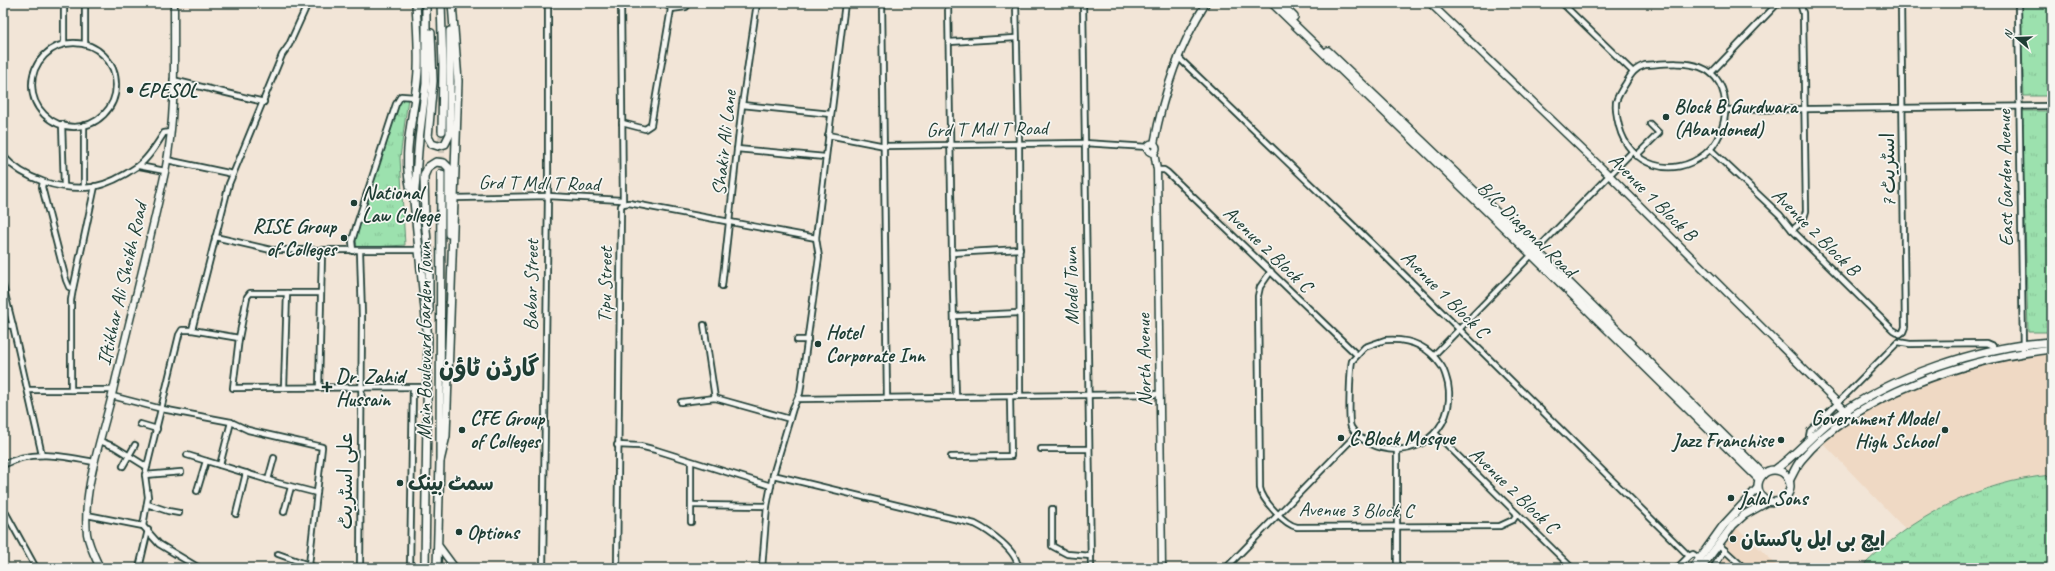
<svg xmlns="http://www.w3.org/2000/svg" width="2055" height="571" font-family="Caveat,'Playpen Sans Arabic',sans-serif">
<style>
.built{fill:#efd9c4}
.park{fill:url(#park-tufts);stroke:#5e8f71}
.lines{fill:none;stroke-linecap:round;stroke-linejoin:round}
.secondary-tunnel{stroke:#c8c3b6;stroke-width:7;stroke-dasharray:7 3.5;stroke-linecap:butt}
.minor-casing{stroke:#1f3d34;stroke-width:8}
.tertiary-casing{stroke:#1f3d34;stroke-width:9}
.secondary-casing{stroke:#1f3d34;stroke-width:10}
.minor{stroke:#f6f6f2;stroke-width:4.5}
.tertiary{stroke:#f6f6f2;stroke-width:6}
.secondary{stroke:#f6f6f2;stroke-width:7}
.poi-dot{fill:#1f3d34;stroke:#f6f6f2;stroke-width:1.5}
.labels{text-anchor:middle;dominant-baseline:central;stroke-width:3.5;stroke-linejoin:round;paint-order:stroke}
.poi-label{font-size:20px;font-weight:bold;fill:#1f3d34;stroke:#f6f6f2;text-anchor:start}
.street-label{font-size:20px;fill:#1f3d34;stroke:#f6f6f2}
.district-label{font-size:24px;font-weight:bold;fill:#1f3d34;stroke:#f6f6f2}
</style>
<defs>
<pattern id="park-tufts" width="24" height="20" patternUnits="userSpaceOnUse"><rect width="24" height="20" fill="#9ce1ae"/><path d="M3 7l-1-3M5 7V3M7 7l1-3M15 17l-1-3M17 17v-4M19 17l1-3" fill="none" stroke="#86c296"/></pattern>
</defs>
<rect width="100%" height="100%" fill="#f2e5d7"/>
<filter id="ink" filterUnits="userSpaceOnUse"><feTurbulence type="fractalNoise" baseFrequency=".025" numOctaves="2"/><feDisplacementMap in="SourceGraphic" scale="8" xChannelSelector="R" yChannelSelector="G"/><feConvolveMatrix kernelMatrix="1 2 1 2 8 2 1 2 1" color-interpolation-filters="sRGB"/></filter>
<g filter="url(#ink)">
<!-- built -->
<g class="built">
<path d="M2052,352V475L2036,476L1990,487L1946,505L1906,530L1822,442L1854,418L1888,399L1924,383L2007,359Z"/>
<path d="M1736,527L1761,550L1779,568H1706L1723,542Z"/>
</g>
<!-- park -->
<g class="park">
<path d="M2020,3H2052V96H2024Z"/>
<path d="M404,98H408L400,158L405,245L357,248L356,239L373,178L399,101Z"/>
<path d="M2022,111H2052V332H2028Z"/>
<path d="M2052,475V568H1861C1911,517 1980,481 2052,475Z"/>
</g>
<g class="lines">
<!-- secondary-tunnel -->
<path class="secondary-tunnel" d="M441,174L442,131"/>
<defs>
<g id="minor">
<path d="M85,3V44"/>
<path d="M656,3L669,6L671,9L686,7L689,3"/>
<path d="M882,3L887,398"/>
<path d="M948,3L952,253L956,397"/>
<path d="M1016,3L1019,143L1020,396"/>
<path d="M1083,3L1091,568"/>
<path d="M1562,3L1633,72"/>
<path d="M2018,3L2023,352"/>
<path d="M949,42L1016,38"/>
<circle cx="74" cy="85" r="42"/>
<path d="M64,44V3"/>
<path d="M1178,57L1381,252L1689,556"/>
<path d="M1645,65C1662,64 1684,61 1700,67C1736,80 1730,134 1705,154C1673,180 1629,166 1619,126C1617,118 1615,110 1616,102C1618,95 1622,89 1626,83C1631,74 1635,68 1645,65Z"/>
<path d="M1711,73L1778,3"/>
<path d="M173,80L264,102"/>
<path d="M742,105L831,114"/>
<path d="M1727,110L2052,106"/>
<path d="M622,123L645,129L651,125L671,9"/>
<path d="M62,124L64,186"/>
<path d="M84,125V187"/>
<path d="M828,135L885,146L1084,143L1148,147"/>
<path d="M737,149L825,157"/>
<path d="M1711,150L1780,215L1792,230L1893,330L1900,334"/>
<path d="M3,156C24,180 62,191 93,187C108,184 125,175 138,166C149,158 157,144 164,133L170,132"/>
<path d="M1636,156L1659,133L1650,124"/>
<path d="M167,160L233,174"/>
<path d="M139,166L165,171"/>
<path d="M1157,170H1164L1167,172L1356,354"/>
<path d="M455,198L548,196L622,200"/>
<path d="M623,204L629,203L816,238"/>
<path d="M1792,230L1803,221L1806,211L1803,13L1800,3"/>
<path d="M215,237L271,250H421"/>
<path d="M353,251L352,241L357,224L396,104L401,96L415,97"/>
<path d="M952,253L1020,249"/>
<path d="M1271,271L1260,287L1258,296L1260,488C1262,500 1285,525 1297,527L1500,526L1513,520L1517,514"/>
<path d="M3,286L13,326"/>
<path d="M722,286L742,105L757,3"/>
<path d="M73,289L95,186"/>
<path d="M321,293H250L247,297L239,338L233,388L428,387"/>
<path d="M955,316L1019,313"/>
<path d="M3,322L6,325L13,326L42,455"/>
<path d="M704,325L715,398"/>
<path d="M1900,334L1903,332L1905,327L1901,3"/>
<path d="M239,338L192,330L229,184L282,55L289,45L308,3"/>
<path d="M797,340H808"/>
<path d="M1385,340C1408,338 1427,345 1440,364C1445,370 1446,377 1448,384C1457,430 1412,465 1369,443C1363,440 1355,434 1351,427C1348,421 1350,370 1352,361L1365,347Z"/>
<path d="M1434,355L1632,152"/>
<path d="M284,388L287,293"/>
<path d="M319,388L322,251"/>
<path d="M29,390H71V300L73,289L69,287L66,280L42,187L43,182"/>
<path d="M71,390H113"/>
<path d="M112,396L162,409L231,422L248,430L322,447L309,565L307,568"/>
<path d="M799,399L1160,394"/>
<path d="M681,402L715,398L790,419"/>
<path d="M140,424L157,429"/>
<path d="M1435,433L1572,568"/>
<path d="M1811,438L1809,436L1810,431L1898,342L1910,344L1986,343L1993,346L1994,351"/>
<path d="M100,441L115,447L147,467"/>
<path d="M617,445L640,446L656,450L771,486"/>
<path d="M1041,449H1088"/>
<path d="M1397,450V568"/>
<path d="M187,455L278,483L317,493"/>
<path d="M951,457L1011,456L1010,397"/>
<path d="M3,465C32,449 63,456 94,462"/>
<path d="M220,465L231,422"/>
<path d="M123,466L135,445"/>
<path d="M145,475L181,472"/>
<path d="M773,475L975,524C989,531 1018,551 1018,568"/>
<path d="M268,480L274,458"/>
<path d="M197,491L206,461"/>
<path d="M147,504L168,511L179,513"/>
<path d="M692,505L767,506"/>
<path d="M3,508L36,568"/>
<path d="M1052,509V546L1067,554L1091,556"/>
<path d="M284,512L291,487"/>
<path d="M236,514L246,473"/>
<path d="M87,515L143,526L159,544L199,568"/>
<path d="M691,522V462"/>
<path d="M143,526L148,497L145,475L179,335L182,330H192"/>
<path d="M1718,544L1744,568"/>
<path d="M278,554L317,568"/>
<path d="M1019,566L1027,568"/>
<path d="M139,568L148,530"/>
<path d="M360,568L362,316L360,251"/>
<path d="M410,568L413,388"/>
<path d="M543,568L548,196V3"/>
<path d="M617,568L621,206L623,204L621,3"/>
<path d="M762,568L767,506L773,475L793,408L800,393L819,257L816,238L845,3"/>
<path d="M1226,568L1357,434"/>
<path d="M1677,568L1689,556L1693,554L1699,558"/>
<path d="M1713,568L1725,550"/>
</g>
<g id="tertiary">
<path d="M1430,3L1609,175L1851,416"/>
<circle cx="1152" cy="148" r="4.5"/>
<path d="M1154,144C1163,94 1179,46 1206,3"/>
<path d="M1154,152L1157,170L1162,568"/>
<path d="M438,545L455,568"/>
<path d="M100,568C95,557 89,546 87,534C82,491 102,437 112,395C129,321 149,247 165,172C176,116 174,59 174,3"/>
</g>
<g id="secondary">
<path d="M441,3L443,67L442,131"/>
<path d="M1272,3L1531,254L1759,479"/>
<path d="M1280,3L1294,17"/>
<path d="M431,33L433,81L428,137L432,144L438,146L445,144L450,134V31"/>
<path d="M1328,51L1536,250L1763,474"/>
<path d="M413,197C399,155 416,112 418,70C419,48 417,25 416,3"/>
<path d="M429,311V265L425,218L424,176L428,167L436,162L444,163L449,168V234"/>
<path d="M440,461L446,436L458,81L452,3"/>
<path d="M1776,469C1797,454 1813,434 1833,419C1892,376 1980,346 2052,342"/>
<circle cx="1774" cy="486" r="16"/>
<path d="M1789,481C1793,474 1796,466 1801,460C1855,394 1970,358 2052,349"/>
<path d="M425,568L428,339L414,201L419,139L426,84V3"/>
<path d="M437,568L440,461L441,174"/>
<path d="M1693,568L1723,526L1757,489"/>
<path d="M1701,568L1733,525L1744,515L1769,501"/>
</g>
</defs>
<!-- minor casing -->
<use href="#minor" class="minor-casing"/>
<!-- tertiary casing -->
<use href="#tertiary" class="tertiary-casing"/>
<!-- secondary casing -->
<use href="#secondary" class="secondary-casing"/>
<!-- minor -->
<use href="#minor" class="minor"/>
<!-- tertiary -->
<use href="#tertiary" class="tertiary"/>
<!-- secondary -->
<use href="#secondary" class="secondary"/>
</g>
</g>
<!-- markers -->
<g class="poi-dot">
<circle cx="130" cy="90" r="4"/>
<circle cx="1666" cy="117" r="4"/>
<circle cx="354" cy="203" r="4"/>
<circle cx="344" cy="238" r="4"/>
<circle cx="818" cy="344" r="4"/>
<path d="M325 381h4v4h4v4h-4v4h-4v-4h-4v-4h4z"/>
<circle cx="462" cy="430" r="4"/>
<circle cx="1945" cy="430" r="4"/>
<circle cx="1341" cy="438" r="4"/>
<circle cx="1781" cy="440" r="4"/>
<circle cx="400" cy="483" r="4"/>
<circle cx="1731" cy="498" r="4"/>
<circle cx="459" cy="532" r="4"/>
<circle cx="1733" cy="539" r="4"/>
</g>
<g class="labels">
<!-- poi labels -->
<g class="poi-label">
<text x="138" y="90">EPESOL</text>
<text x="1674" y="106">Block B Gurdwara<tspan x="1674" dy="23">(Abandoned)</tspan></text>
<text x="362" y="192">National<tspan x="362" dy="23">Law College</tspan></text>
<text x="336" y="226" text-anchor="end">RISE Group<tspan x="336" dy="23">of Colleges</tspan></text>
<text x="826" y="332">Hotel<tspan x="826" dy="23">Corporate Inn</tspan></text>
<text x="336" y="376">Dr. Zahid<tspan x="336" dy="23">Hussain</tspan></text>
<text x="470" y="418">CFE Group<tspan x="470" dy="23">of Colleges</tspan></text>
<text x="1937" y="418" text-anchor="end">Government Model<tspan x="1937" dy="23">High School</tspan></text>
<text x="1349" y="438">C Block Mosque</text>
<text x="1773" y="440" text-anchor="end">Jazz Franchise</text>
<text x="408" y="483">سمٹ بینک</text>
<text x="1739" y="498">Jalal Sons</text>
<text x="467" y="532">Options</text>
<text x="1741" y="539">ایچ بی ایل پاکستان</text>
</g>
<!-- street labels -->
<g class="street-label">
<text transform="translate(987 129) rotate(-1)">Grd T Mdl T Road</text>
<text transform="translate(724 143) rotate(-84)">Shakir Ali Lane</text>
<text transform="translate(1888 170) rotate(-91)">اسٹریٹ 7</text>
<text transform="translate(2005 178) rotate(-91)">East Garden Avenue</text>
<text transform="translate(539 183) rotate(1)">Grd T Mdl T Road</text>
<text transform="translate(1653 197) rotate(45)">Avenue 1 Block B</text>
<text transform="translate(1527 229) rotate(44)">B/C Diagonal Road</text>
<text transform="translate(1816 232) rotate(45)">Avenue 2 Block B</text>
<text transform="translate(1268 249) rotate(44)">Avenue 2 Block C</text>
<text transform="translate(122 284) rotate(-77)">Iftikhar Ali Sheikh Road</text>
<text transform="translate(531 285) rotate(-89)">Babar Street</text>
<text transform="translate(605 285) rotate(-89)">Tipu Street</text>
<text transform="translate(1071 286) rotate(-91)">Model Town</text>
<text transform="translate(1445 294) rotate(45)">Avenue 1 Block C</text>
<text transform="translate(424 341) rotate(-90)">Main Boulevard Garden Town</text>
<text transform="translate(1144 360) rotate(-91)">North Avenue</text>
<text transform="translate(345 481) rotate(-90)">علی اسٹریٹ</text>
<text transform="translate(1514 490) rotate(44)">Avenue 2 Block C</text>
<text transform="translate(1356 510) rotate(1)">Avenue 3 Block C</text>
</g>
<!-- district labels -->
<g class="district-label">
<text x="489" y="368">گارڈن ٹاؤن</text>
</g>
</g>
<!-- margin -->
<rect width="2055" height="571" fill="none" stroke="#f6f6f2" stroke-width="16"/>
<rect x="8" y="8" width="2039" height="555" fill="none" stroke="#1f3d34" stroke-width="1.5" filter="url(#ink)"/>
<!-- north arrow -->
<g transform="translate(2017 38) rotate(289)" stroke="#f6f6f2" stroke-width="3" paint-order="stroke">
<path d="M0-3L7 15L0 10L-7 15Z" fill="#1f3d34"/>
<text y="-6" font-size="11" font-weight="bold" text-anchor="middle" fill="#1f3d34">N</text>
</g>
</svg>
